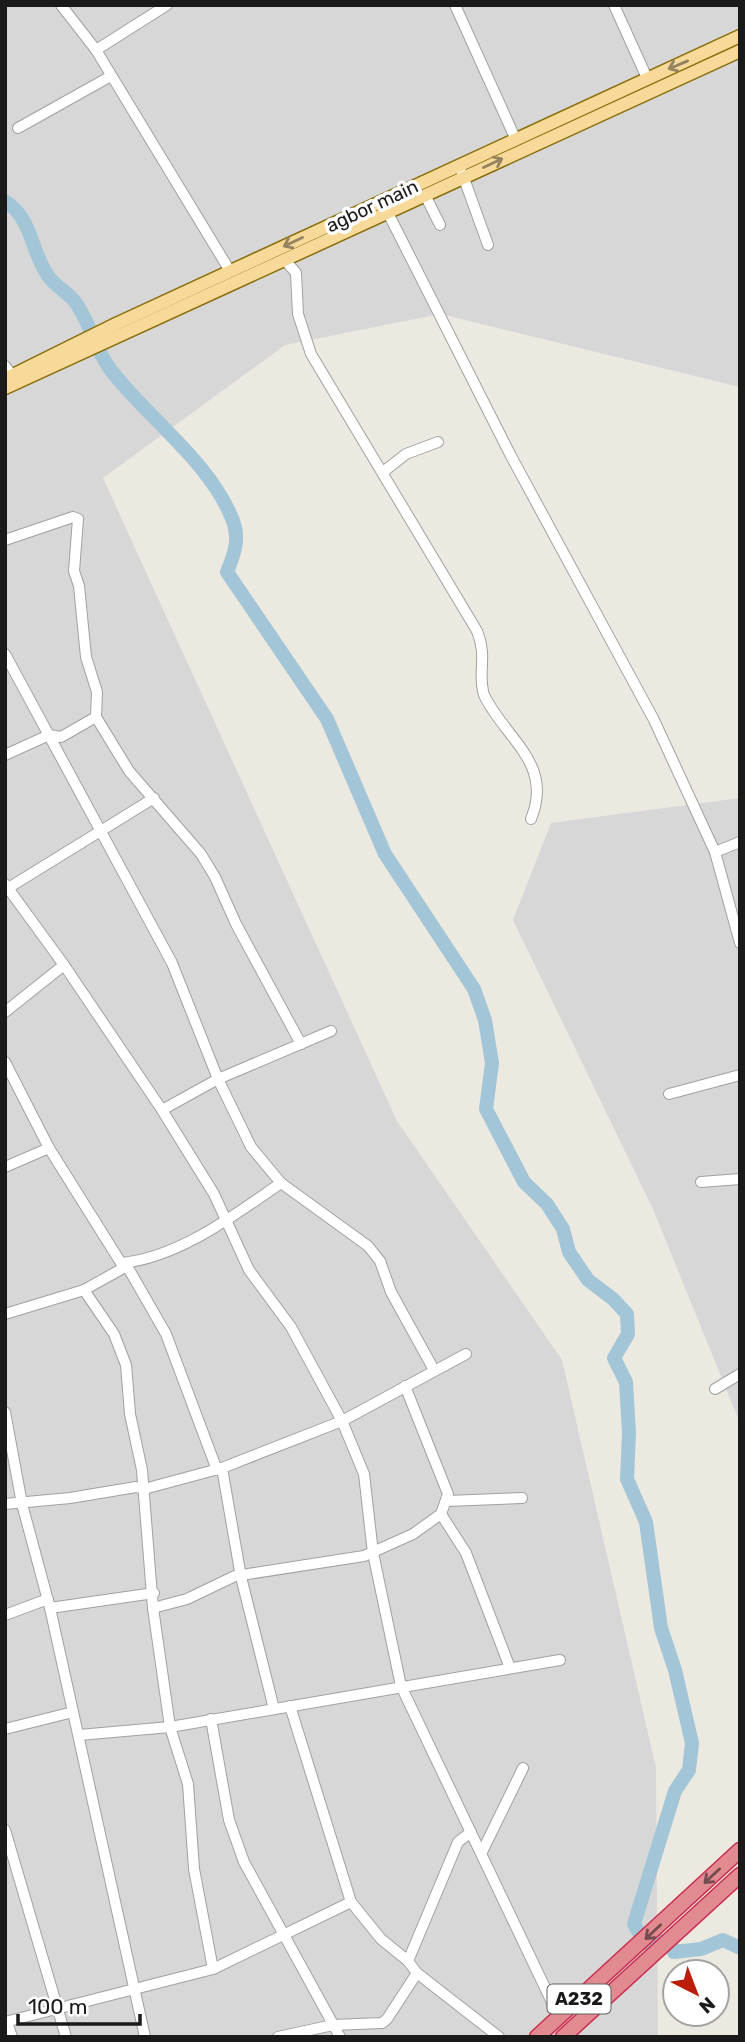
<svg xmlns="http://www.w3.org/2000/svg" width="745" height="2042" font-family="Rubik,sans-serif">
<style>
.residential{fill:#d8d7d7}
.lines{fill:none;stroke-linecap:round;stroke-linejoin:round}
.river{stroke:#a2c6d8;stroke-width:14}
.minor-casing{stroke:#a1a1a1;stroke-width:12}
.major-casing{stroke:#8a6d07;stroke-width:15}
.highway-casing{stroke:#cb2b50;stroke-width:17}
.minor{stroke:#fff;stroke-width:10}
.major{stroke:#f7d99a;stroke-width:12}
.highway{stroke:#e18a90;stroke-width:14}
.oneway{stroke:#948360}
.oneway2{stroke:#744c4f}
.labels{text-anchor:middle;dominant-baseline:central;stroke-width:7;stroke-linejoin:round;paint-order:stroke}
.shield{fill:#fff;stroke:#5f5f5f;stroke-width:2}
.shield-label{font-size:18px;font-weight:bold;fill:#1a1a1a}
.street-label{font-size:19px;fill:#1a1a1a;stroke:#fff}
</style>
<rect width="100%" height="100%" fill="#ece9e0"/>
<!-- residential -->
<g class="residential">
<path d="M5,5H740V387L440,314L285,345L103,478L397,1121L562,1360L656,1768L658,2037H5Z"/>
<path d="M740,798V1423L653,1209L513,920L551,823Z"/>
</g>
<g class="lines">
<!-- river -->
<path class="river" d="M5,201C34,220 30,252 49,277C56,287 69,293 76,303C90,323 95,349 110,369C147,418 211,462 233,521C240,539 234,555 227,572L327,719L385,854L474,989L485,1020L492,1063L486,1109L524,1182L547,1204L563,1229L569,1252L588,1280L613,1299L627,1314L628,1334L614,1358L626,1382L629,1433L627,1479L646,1522L661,1628L675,1670L692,1743L689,1770L675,1791L634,1924L645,1943L670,1941L674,1952L701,1949L723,1940L740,1948"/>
<defs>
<g id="minor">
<path d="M61,5L96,50L230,271"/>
<path d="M455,5L516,140"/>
<path d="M614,5L647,78"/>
<path d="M96,50L167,5"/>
<path d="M18,128L111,76"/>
<path d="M462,173L488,245"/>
<path d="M425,195L440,225"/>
<path d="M388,213L511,456L654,720L715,852L740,943"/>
<path d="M285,260L296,273L298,314L311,354L477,631C488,658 477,672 484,695C505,739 554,763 531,819"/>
<path d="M5,366L13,376"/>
<path d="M383,472L406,454L438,442"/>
<path d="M5,540L73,517L78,519L74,571L79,586L86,657L97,692L96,717L129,771L201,854L215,877L236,924L301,1044"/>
<path d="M5,654L172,963L218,1079L251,1147L281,1183L368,1246L380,1261L391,1292L434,1370"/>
<path d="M5,755L49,735L61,737L96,717"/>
<path d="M715,852L740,842"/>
<path d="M5,884L64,965L162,1110L214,1194L249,1270L291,1327L342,1421L364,1474L373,1553L401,1686L559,2017"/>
<path d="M5,890L154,798"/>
<path d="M5,1012L64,965"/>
<path d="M5,1062L49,1148L121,1263L127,1266L166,1334L217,1470"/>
<path d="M669,1094L740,1075"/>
<path d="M162,1110L218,1079L331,1031"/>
<path d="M5,1167L49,1148"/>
<path d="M701,1182L740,1179"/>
<path d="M122,1263C180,1257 234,1215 281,1183"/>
<path d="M84,1290L114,1334L126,1365L130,1414L142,1470L153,1608L170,1727L188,1784L194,1869L213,1969"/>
<path d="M5,1314L84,1290L127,1266"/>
<path d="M715,1389L740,1374"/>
<path d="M5,1412L22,1504L50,1608L145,2037"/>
<path d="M222,1468L241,1577L274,1709"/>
<path d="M447,1501L522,1498"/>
<path d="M5,1504L70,1498L136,1487L144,1489L222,1468L342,1421L466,1354"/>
<path d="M441,1514L466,1553L510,1668"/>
<path d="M50,1608L154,1593"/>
<path d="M153,1608L187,1599L235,1576L364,1556L413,1534L441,1514L448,1494L405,1386"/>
<path d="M5,1615L48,1599"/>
<path d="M290,1706L351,1902L381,1939L408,1961L417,1973L499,2037"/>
<path d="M211,1719L229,1820L244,1862L340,2037"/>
<path d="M5,1729L73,1712"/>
<path d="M79,1735L170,1727L560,1660"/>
<path d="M5,1830L66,2037"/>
<path d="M482,1852L523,1768"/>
<path d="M408,1961L458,1842L471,1832"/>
<path d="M5,2022L213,1969L351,1902"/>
<path d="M7,2022L12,2037"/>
<path d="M278,2037L333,2025L382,2023L387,2019L417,1973"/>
</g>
<g id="major">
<path d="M5,379L116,324L740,36"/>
<path d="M5,388L740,51"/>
</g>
<g id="highway">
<path d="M537,2037L740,1850"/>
<path d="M563,2037L740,1875"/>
</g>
</defs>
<!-- minor casing -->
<use href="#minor" class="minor-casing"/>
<!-- major casing -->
<use href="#major" class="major-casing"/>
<!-- highway casing -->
<use href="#highway" class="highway-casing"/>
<!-- minor -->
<use href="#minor" class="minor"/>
<!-- major -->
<use href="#major" class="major"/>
<!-- highway -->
<use href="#highway" class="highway"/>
</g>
<!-- one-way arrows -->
<defs><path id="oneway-shaft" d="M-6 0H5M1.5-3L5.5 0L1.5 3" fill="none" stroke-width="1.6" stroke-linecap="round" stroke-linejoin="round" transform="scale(1.75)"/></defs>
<g class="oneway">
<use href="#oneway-shaft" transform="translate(678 65) rotate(157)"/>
<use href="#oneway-shaft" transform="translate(493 163) rotate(-25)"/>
<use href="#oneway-shaft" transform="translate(293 242) rotate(155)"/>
</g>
<g class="oneway2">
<use href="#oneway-shaft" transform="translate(712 1876) rotate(137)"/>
<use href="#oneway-shaft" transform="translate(653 1932) rotate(137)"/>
</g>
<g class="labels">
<!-- shield labels -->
<rect class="shield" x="547.5" y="1984.5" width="63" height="29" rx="5"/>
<g class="shield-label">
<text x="579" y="1999">A232</text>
</g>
<!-- street labels -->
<g class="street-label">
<text transform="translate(372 206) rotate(-25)">agbor main</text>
</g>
</g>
<!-- border -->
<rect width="745" height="2042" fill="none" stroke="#1a1a1a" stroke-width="14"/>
<!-- north arrow -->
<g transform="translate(696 1993) rotate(138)"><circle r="33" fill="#ffffff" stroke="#a3a3a3" stroke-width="2"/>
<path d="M0-5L12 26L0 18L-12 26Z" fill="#bb1d09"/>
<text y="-10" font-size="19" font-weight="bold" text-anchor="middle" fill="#1a1a1a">N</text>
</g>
<!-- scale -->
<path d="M18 2014v10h122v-10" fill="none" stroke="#1a1a1a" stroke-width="3.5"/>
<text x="28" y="2014" font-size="21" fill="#1a1a1a" stroke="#ffffff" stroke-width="5" paint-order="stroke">100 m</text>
</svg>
